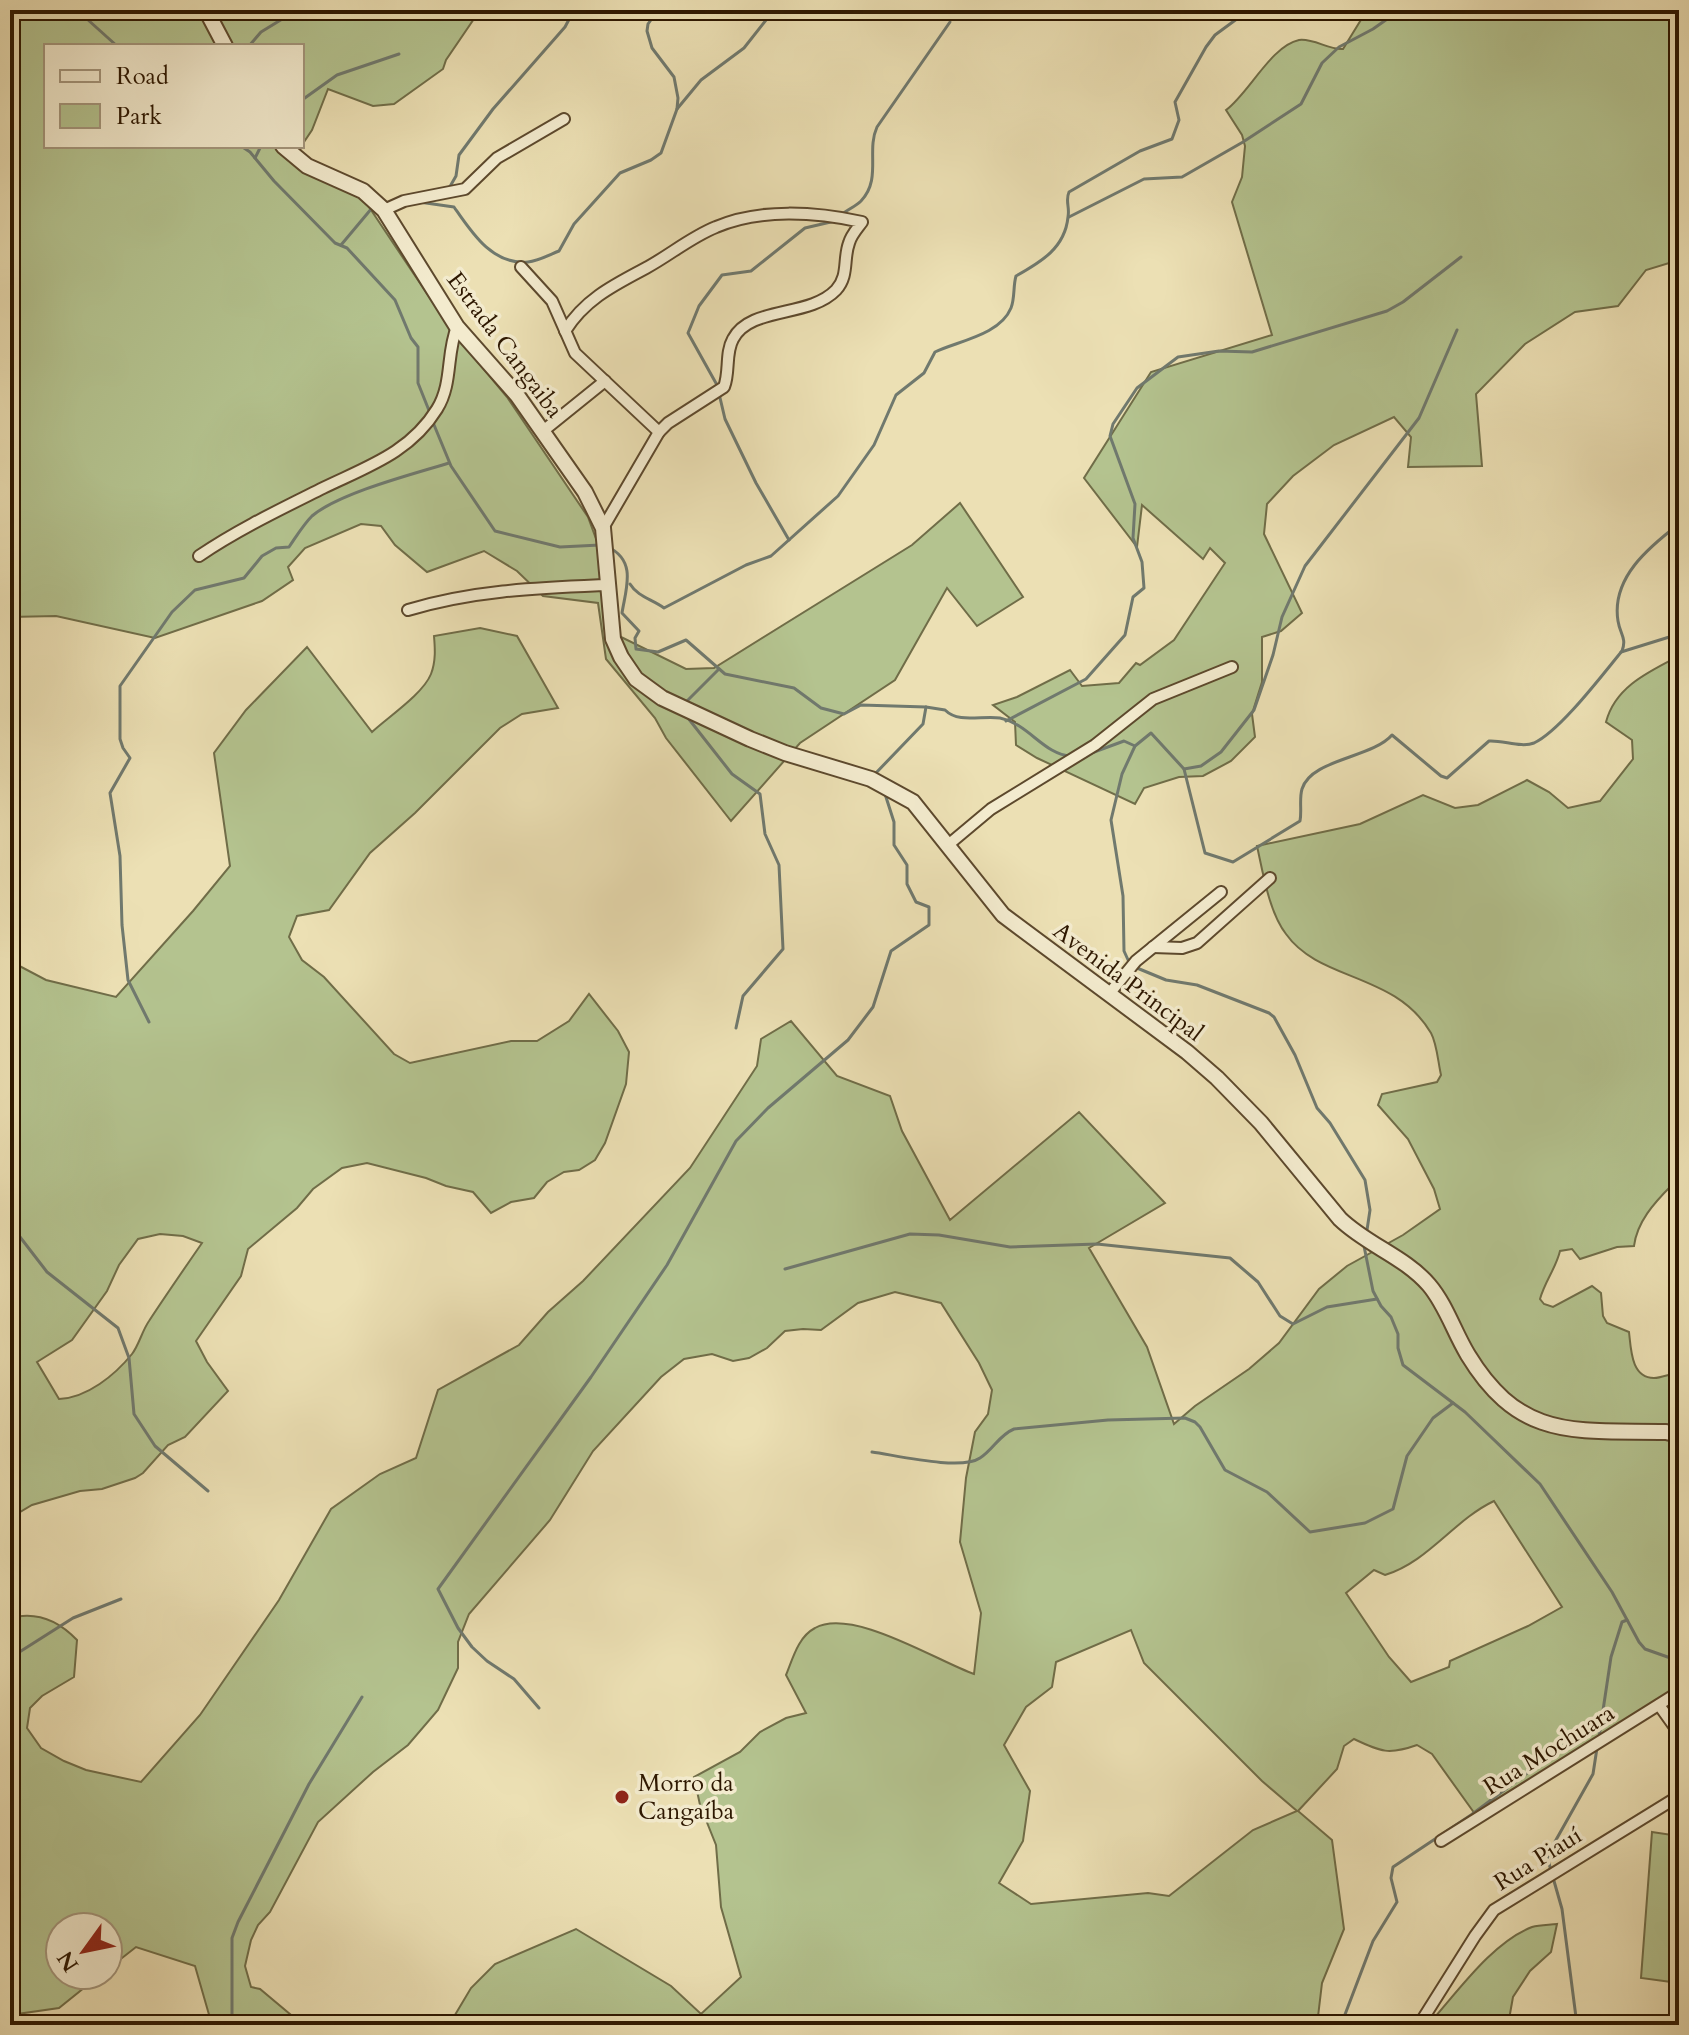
<svg xmlns="http://www.w3.org/2000/svg" width="1689" height="2035" font-family="Cardo,serif">
<style>
.green{fill:#b4c38f;stroke:#706d48;stroke-width:2;fill-rule:evenodd}
.lines{fill:none;stroke-linecap:round;stroke-linejoin:round}
.stream{stroke:#70796e;stroke-width:3}
.minor-casing{stroke:#5d492d;stroke-width:14}
.tertiary-casing{stroke:#5d492d;stroke-width:18}
.minor{stroke:#f3ebce;stroke-width:10}
.tertiary{stroke:#f3ebce;stroke-width:14}
.poi-dot{fill:#8f2418;stroke:#f3ebce;stroke-width:3}
.labels{text-anchor:middle;dominant-baseline:central;stroke-width:7;stroke-linejoin:round;paint-order:stroke}
.street-label{font-size:24px;fill:#2d1700;stroke:#f3ebce}
.poi-label{font-size:24px;fill:#2d1700;stroke:#f3ebce;text-anchor:start}
</style>
<rect width="100%" height="100%" fill="#ece0b4"/>
<filter id="stains"><feTurbulence type="fractalNoise" baseFrequency=".0025" numOctaves="4"/><feColorMatrix values="0 0 0 0 .2 0 0 0 0 .09 0 0 0 0 .02 0 0 0 .5 -.17"/></filter>
<radialGradient id="worn" r=".72"><stop offset=".6" stop-color="#630" stop-opacity="0"/><stop offset="1" stop-color="#630" stop-opacity=".3"/></radialGradient>
<!-- green -->
<g class="green">
<path d="M10,10H480L446,60L443,69L394,104L373,106L328,89L312,130L302,145V46H46V146H301L300,149L311,172L363,198L452,331L507,397L588,517L599,547L619,636L686,669L714,668L912,545L960,503L1023,597L977,626L947,588L895,680L800,743L731,821L666,738L655,718L606,659L598,603L543,596L517,571L484,551L427,572L395,545L381,526L361,524L305,548L288,567L293,580L262,601L155,638L56,616L10,617Z"/>
<path d="M1367,10H1679C1679,20 1681,33 1679,43C1676,58 1671,65 1679,80V260L1646,270L1618,306L1575,312L1525,344L1476,394L1482,466L1408,467L1411,437L1394,417L1334,445L1293,476L1267,504L1264,534L1302,613L1281,631L1262,637V682L1252,714L1255,737L1231,761L1203,776L1179,777L1144,788L1135,804L1037,758L1016,745L1015,722L993,705L1017,697L1070,670L1082,686L1119,683L1136,663L1140,665L1174,640L1225,563L1210,548L1203,559L1142,505L1137,547L1084,478L1151,372L1272,335L1232,202L1242,177L1245,146L1242,135L1226,110C1249,93 1271,46 1299,40C1314,38 1328,50 1343,49Z"/>
<path d="M480,628L517,636L558,708L522,714L500,728L415,813L370,853L329,910L297,916L289,937L302,960L324,977L394,1054L410,1063L511,1041H537L569,1021L589,994L618,1031L629,1052L626,1084L605,1143L595,1160L579,1170L564,1172L547,1182L534,1198L511,1202L491,1213L473,1192L446,1186L426,1178L367,1163L342,1168L313,1189L297,1208L248,1249L241,1276L196,1341L207,1362L228,1391L185,1437L168,1445L143,1473L135,1478L102,1489L80,1491L32,1505L10,1518V961L46,980L116,997L193,911L230,866L214,753L246,710L307,647L372,732C388,717 423,694 431,674C436,661 435,648 434,636ZM160,1234L183,1236L202,1243C184,1269 166,1295 149,1321C142,1331 139,1345 132,1354C115,1375 87,1398 59,1399L37,1362L72,1340L107,1291L119,1265L138,1239Z"/>
<path d="M1679,656V1185L1671,1186C1654,1203 1637,1222 1634,1246L1617,1247L1580,1259L1572,1249L1560,1251C1556,1268 1545,1281 1540,1299L1544,1304L1553,1307L1592,1286L1601,1293L1603,1316L1607,1323L1629,1332C1631,1349 1631,1378 1654,1378C1662,1378 1671,1373 1679,1373V1691L1480,1821L1432,1754L1417,1745C1389,1755 1381,1752 1354,1739L1344,1746L1337,1769L1298,1811L1332,1840L1344,1929L1322,1983L1317,2025H449L471,1988L495,1964L576,1929L671,1986L701,2014L741,1977L721,1907L716,1845L700,1805L694,1777L740,1752L760,1732L786,1718L806,1713L786,1675C793,1658 798,1637 815,1628C852,1607 937,1661 974,1674L981,1613L960,1542L966,1478L975,1432L988,1414L992,1390L979,1363L941,1303L895,1292L858,1303L821,1330L803,1329L785,1331L767,1348L749,1358L733,1361L712,1354L684,1359L661,1377L593,1451L550,1520L469,1614L458,1642V1668L438,1710L408,1745L373,1772L318,1822L270,1912L258,1925L251,1940L245,1966L251,1987L260,1989L303,2025H212L195,1966L136,1947L108,1969V1927H60V1975H100L59,2008L10,2015V1618C36,1611 59,1621 77,1640L74,1677L42,1696L30,1708L27,1728L41,1748L64,1761L86,1770L141,1782L200,1715L279,1600L331,1509L380,1474L416,1458L438,1390L519,1345L548,1312L583,1281L690,1168L757,1066L761,1039L791,1021L837,1076L890,1096L902,1131L950,1220L1079,1112L1165,1203L1089,1248L1147,1347L1174,1424L1195,1406L1249,1369L1279,1343L1319,1289L1347,1266L1403,1235L1440,1209L1434,1189L1408,1139L1378,1105L1382,1094L1437,1082L1441,1075C1438,1062 1437,1044 1431,1033C1395,972 1320,982 1286,934C1269,912 1263,873 1257,846L1360,824L1423,795L1455,808L1478,805L1527,780L1549,792L1568,808L1600,801L1633,759L1632,740L1606,722C1615,687 1648,672 1679,656ZM1494,1501L1562,1607L1528,1626L1450,1661L1449,1667L1411,1682L1389,1657L1346,1593L1374,1570L1385,1575C1428,1562 1454,1520 1494,1501ZM1131,1630L1144,1663L1262,1781L1297,1811L1253,1830L1169,1896L1148,1893L1031,1904L999,1883L1023,1841L1030,1791L1004,1745L1026,1707L1052,1687L1056,1662Z"/>
<path d="M1652,1832L1679,1836V1983L1641,1978Z"/>
<path d="M1557,1924L1551,1952L1530,1971L1513,1997L1508,2025H1428C1456,1994 1492,1942 1532,1927C1540,1925 1549,1925 1557,1924Z"/>
</g>
<g class="lines">
<!-- stream -->
<g class="stream">
<path d="M77,10L117,46"/>
<path d="M249,46L261,32L297,10"/>
<path d="M302,100L337,75L399,54"/>
<path d="M677,109L701,80L744,48L774,10"/>
<path d="M241,146L250,152L274,181L335,243L347,248L395,300L411,338L418,347V383L430,413"/>
<path d="M255,158L261,146"/>
<path d="M448,190L456,176L459,155L493,109L565,27L574,10"/>
<path d="M419,202L454,207C472,233 492,265 528,262C538,261 549,255 559,251L574,224L620,173L651,160L661,153L677,109L678,98L674,77L652,48L647,31L648,24L658,10"/>
<path d="M840,216C846,210 855,207 861,201C882,179 866,151 877,127L950,22"/>
<path d="M1069,217L1144,179L1182,177L1243,142L1301,104L1322,63L1339,47L1373,29L1400,10"/>
<path d="M341,245L372,208"/>
<path d="M432,420L451,466L495,531L560,547L600,545"/>
<path d="M789,540L756,483L725,419L717,385L688,333L699,306L722,275L751,271L805,228L835,221"/>
<path d="M608,547C637,561 626,588 622,613L639,631L635,638L636,649L658,652L686,640L725,674L794,688L821,708L844,714L861,705L926,707L945,710C959,724 982,715 1000,718C1029,724 1044,755 1071,756"/>
<path d="M630,584C638,597 652,599 664,608L746,565L771,556L838,496L874,445L896,395L924,373L935,352C958,341 1000,335 1011,308C1015,298 1013,286 1016,276C1041,262 1065,248 1068,217C1070,207 1065,201 1069,192L1140,151L1172,139L1179,120L1175,102L1206,47L1215,35L1249,10"/>
<path d="M1621,652L1679,634"/>
<path d="M687,701L719,669"/>
<path d="M688,718L732,774L760,794L765,834L779,865L783,949L743,996L736,1028"/>
<path d="M1006,721L1086,679L1125,635L1133,597L1144,588L1142,562L1133,538L1135,504L1110,436L1113,424L1137,388L1178,357L1219,351L1252,352L1387,311L1403,302L1461,257"/>
<path d="M1086,755L1124,741L1135,746"/>
<path d="M1184,769L1201,766L1221,752L1254,710L1273,655L1282,617L1305,566L1419,418L1457,330"/>
<path d="M874,775L923,724L926,707"/>
<path d="M1129,962L1124,951L1123,896L1111,820L1122,774L1135,746L1151,733L1184,769L1205,853L1233,862L1300,821C1302,811 1299,799 1302,789C1311,759 1372,758 1392,735L1441,776L1447,778L1489,741C1503,740 1521,748 1534,743C1560,731 1603,674 1622,651C1627,638 1620,634 1618,621C1611,578 1649,547 1679,524"/>
<path d="M1137,968L1166,980L1197,985L1269,1013L1274,1017L1295,1055L1317,1108L1330,1123L1365,1180L1370,1210L1367,1230"/>
<path d="M149,1022L128,980L122,925L120,856L110,793L130,758L123,748L120,739V686L172,612L195,590L244,578L262,556L276,548L289,547C296,537 303,525 312,516C339,493 413,474 449,463"/>
<path d="M10,1224L47,1272L118,1328L129,1358L134,1414L155,1446L208,1491"/>
<path d="M1364,1246L1373,1291L1381,1306L1391,1317L1398,1334V1348L1403,1365L1465,1412L1540,1484L1612,1592L1639,1642L1645,1649L1679,1661"/>
<path d="M785,1269L910,1234L939,1235L1010,1247L1097,1244L1230,1258L1258,1282L1280,1316L1293,1324L1327,1307L1377,1299"/>
<path d="M872,1452C895,1455 961,1471 980,1458C993,1450 999,1435 1014,1429L1108,1420L1185,1418L1195,1422L1200,1427L1225,1470L1267,1492L1310,1532L1365,1523L1393,1509L1407,1456L1433,1418L1453,1403"/>
<path d="M10,1658L73,1618L121,1599"/>
<path d="M539,1708L514,1679L487,1661L472,1647L458,1628L438,1589L591,1377L667,1265L736,1141L768,1108L848,1040L873,1007L891,951L929,925V907L916,902L907,884V865L894,845V822L885,794"/>
<path d="M1599,1737L1611,1657L1622,1622L1627,1620"/>
<path d="M232,2025V1938L238,1922L309,1784L362,1697"/>
<path d="M1341,2025L1373,1941L1397,1902L1391,1878L1393,1867L1471,1815L1602,1717"/>
<path d="M1577,2025L1562,1909L1548,1860L1552,1847L1593,1774L1597,1748"/>
</g>
<defs>
<g id="minor">
<path d="M384,210L404,201L465,189L497,158L564,119"/>
<path d="M521,267L552,301L575,353L659,432L603,528"/>
<path d="M565,331C585,299 614,285 646,268C670,255 691,237 716,227C760,208 816,212 862,222C857,229 851,235 849,243C843,259 849,276 836,290C809,318 750,306 733,339C725,353 730,372 724,387L668,423L659,432"/>
<path d="M543,431L605,381"/>
<path d="M199,556C237,530 281,509 323,488C366,467 410,453 437,409C453,383 446,354 457,327"/>
<path d="M408,610C475,590 538,588 607,585"/>
<path d="M948,845L991,809L1095,745L1153,699L1232,667"/>
<path d="M1153,947L1182,948L1197,943L1270,878"/>
<path d="M1109,994L1136,961L1221,892"/>
<path d="M1659,1705L1679,1733"/>
<path d="M1441,1841L1679,1692"/>
<path d="M1419,2025L1475,1936L1494,1910L1679,1796"/>
<path d="M1662,2025L1679,2020"/>
</g>
<g id="tertiary">
<path d="M206,10L225,46"/>
<path d="M283,146L307,166L363,191L384,210L457,327L517,395L585,492L603,528L613,639L621,657L636,679L662,698L750,739L785,753L871,779L913,802L1003,915L1187,1052L1217,1078L1261,1123L1340,1219C1367,1245 1405,1257 1429,1285C1446,1305 1454,1332 1468,1355C1521,1442 1577,1430 1666,1432L1679,1435"/>
</g>
</defs>
<!-- minor casing -->
<use href="#minor" class="minor-casing"/>
<!-- tertiary casing -->
<use href="#tertiary" class="tertiary-casing"/>
<!-- minor -->
<use href="#minor" class="minor"/>
<!-- tertiary -->
<use href="#tertiary" class="tertiary"/>
</g>
<!-- markers -->
<circle class="poi-dot" cx="622" cy="1797" r="8"/>
<g class="labels">
<!-- street labels -->
<g class="street-label">
<text transform="translate(505 345) rotate(53)">Estrada Cangaiba</text>
<text transform="translate(1128 982) rotate(37)">Avenida Principal</text>
<text transform="translate(1549 1750) rotate(-32)">Rua Mochuara</text>
<text transform="translate(1538 1859) rotate(-32)">Rua Piauí</text>
</g>
<!-- poi labels -->
<g class="poi-label">
<text x="638" y="1783">Morro da<tspan x="638" dy="28">Cangaíba</tspan></text>
</g>
</g>
<!-- margin -->
<rect width="1689" height="2035" fill="none" stroke="#ece0b4" stroke-width="40"/>
<rect x="12" y="12" width="1665" height="2011" fill="none" stroke="#2d1700" stroke-width="4"/>
<rect x="20" y="20" width="1649" height="1995" fill="none" stroke="#2d1700" stroke-width="2"/>
<!-- legend -->
<rect x="44" y="44" width="260" height="104" fill="#f3ebce" stroke="#a4967c" stroke-width="2"/>
<rect x="60" y="70" width="40" height="12" fill="#f3ebce" stroke="#a4967c" stroke-width="2"/>
<text x="116" y="84" font-size="24" fill="#2d1700">Road</text>
<rect x="60" y="104" width="40" height="24" fill="#b4c38f" stroke="#a4967c" stroke-width="2"/>
<text x="116" y="124" font-size="24" fill="#2d1700">Park</text>
<!-- north arrow -->
<g transform="translate(84 1951) rotate(237)"><circle r="38" fill="#f3ebce" stroke="#a4967c" stroke-width="2"/>
<path d="M0-6L14 30L0 20L-14 30Z" fill="#8f2418"/>
<text y="-12" font-size="22" font-weight="bold" text-anchor="middle" fill="#2d1700">N</text>
</g>
<rect width="100%" height="100%" filter="url(#stains)"/>
<rect width="100%" height="100%" fill="url(#worn)"/>
</svg>
